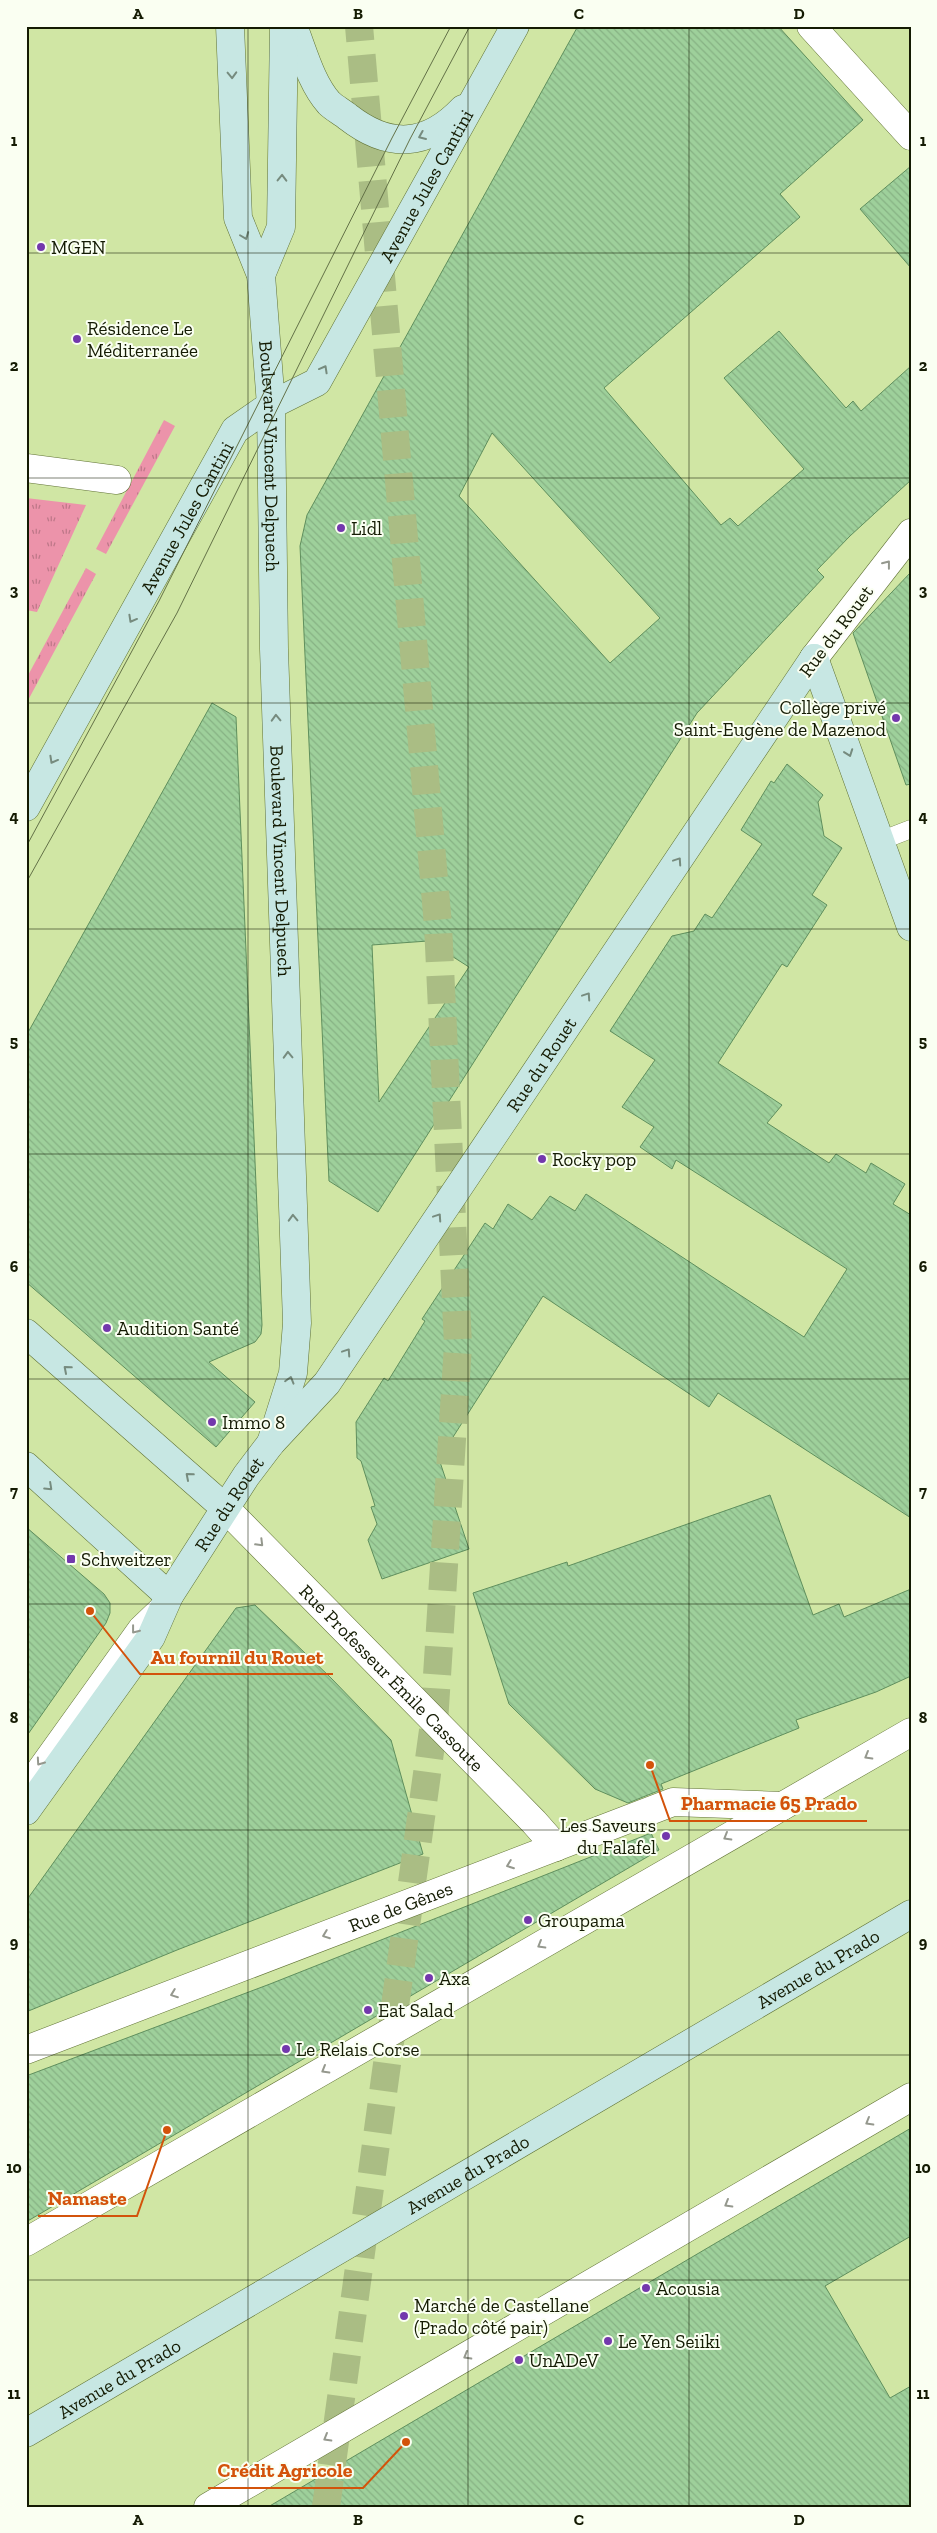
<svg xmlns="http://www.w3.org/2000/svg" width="937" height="2533" font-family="'Zilla Slab',serif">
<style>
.grass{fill:url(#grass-tufts)}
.building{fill:url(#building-back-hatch);stroke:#5f8f5d;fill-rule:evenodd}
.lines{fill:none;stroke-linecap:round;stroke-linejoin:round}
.highway-tunnel{stroke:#aabd84;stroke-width:28;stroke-dasharray:28 14;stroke-linecap:butt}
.lane-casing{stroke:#617335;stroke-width:19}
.street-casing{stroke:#617335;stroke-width:29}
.secondary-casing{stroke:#617335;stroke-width:29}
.lane{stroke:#fff;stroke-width:18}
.street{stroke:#fff;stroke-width:28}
.secondary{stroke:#c7e7e3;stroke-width:28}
.tram{stroke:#637147;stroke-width:1}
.oneway{stroke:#768b7e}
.oneway2{stroke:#95988e}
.grid{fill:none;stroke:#141b03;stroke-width:1;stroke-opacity:0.55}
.poi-dot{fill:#7338ad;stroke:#fafff2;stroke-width:2}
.labels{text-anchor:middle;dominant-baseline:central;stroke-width:4;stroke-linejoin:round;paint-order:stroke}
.street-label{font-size:19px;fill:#141b03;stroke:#fafff2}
.poi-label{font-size:19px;fill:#141b03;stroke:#fafff2;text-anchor:start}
.leader{fill:none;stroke:#d3530b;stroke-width:2}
.callout-dot{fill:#d3530b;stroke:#fafff2;stroke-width:2}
.callout-label{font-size:20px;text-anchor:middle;font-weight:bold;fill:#d3530b;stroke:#fafff2;stroke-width:4;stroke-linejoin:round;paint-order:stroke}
.neatline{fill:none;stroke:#141b03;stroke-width:2}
.grid-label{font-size:16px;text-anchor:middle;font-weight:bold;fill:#141b03}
</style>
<defs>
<pattern id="grass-tufts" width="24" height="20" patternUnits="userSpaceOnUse" patternTransform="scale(1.25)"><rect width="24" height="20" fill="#ec93aa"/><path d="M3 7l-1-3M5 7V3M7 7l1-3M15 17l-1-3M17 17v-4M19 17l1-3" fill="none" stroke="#be7788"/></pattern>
<pattern id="building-back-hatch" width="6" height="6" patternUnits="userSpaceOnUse" patternTransform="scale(1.25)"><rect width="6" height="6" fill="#9ed09b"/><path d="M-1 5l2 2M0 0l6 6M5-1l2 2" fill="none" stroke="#87b284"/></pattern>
</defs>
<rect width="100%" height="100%" fill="#d0e6a4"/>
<!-- grass -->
<g class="grass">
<path d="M164,420L175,426L106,554L96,549Z"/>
<path d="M26,498L86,505L37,612L26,610Z"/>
<path d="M86,568L96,574L26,704V679Z"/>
</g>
<!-- building -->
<g class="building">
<path d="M578,26H778L863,120L780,194L800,217L604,388L721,525L730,518L738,526L804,469L724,378L779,331L846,408L853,401L861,411L911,366V480L850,536L817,570L824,577L697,713L378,1212L329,1181L300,546L307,515ZM492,433L660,618L610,663L459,496ZM428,941L469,967L379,1102L372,945Z"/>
<path d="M911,166V268L860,209Z"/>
<path d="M911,572V784L906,785L853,633Z"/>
<path d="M212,703L236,717L262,1325L261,1334L255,1342L209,1362L255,1402L216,1447L26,1282V1036Z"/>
<path d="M787,764L823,795L818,802L824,836L842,848L812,895L827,905L787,967L782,964L718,1063L782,1105L767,1123L829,1163L836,1154L866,1173L871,1163L905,1184L893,1204L911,1215V1518L718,1393L709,1407L543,1296L439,1459L469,1549L382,1579L368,1540L377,1524L371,1507L375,1506L361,1461L357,1458L356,1422L384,1378L388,1381L425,1321L422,1319L485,1223L493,1229L508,1204L532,1220L550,1196L575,1211L586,1194L804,1337L847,1269L676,1160L672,1169L640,1147L654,1127L622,1107L655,1060L610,1031L672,936L694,931L705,914L712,918L762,844L741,830L771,781L774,783Z"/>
<path d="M770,1495L813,1615L839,1604L844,1617L911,1589V1676L876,1692L796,1720L799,1728L661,1784L663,1789L628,1803L595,1789L509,1704L473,1593L567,1562L568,1566Z"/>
<path d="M26,1527L104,1594L110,1603V1613L106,1623L26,1737Z"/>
<path d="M255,1605L331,1678L391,1740L423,1854L177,1950L26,2012V1901L236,1608Z"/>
<path d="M651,1833L659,1850L26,2222V2076L270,1984Z"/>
<path d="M911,2128V2236L825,2286L890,2398L911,2386V2507H268Z"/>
</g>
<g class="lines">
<!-- highway-tunnel -->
<path class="highway-tunnel" d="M326,2507L434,1723L458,1345L438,925L359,26"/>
<defs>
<g id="lane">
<path d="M880,841L911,829"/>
<path d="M26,1782L138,1626L160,1605"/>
</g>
<g id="street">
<path d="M811,26L911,136"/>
<path d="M26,468L117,480"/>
<path d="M814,658L911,533"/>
<path id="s1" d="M225,1508L534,1822L556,1847"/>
<path id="s2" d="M26,2050L673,1802L782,1806"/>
<path d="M26,2242L911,1732"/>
<path d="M208,2507L911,2097"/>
</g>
<g id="secondary">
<path id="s3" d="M230,26L238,218L261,275L271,405L274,649L297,1323L293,1373L271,1443"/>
<path d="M293,26C303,51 311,83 329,103C334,108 342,112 348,117C389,149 427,147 463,109"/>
<path d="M261,275L281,227L284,26"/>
<path d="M814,658L911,927"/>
<path id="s4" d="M26,807L235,430L271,405L317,382L515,26"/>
<path d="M26,1333L225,1508"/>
<path d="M26,1466L169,1596"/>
<path id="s5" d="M26,1811L151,1637L169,1596L246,1476L271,1443L327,1383L814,658"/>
<path id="s6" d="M26,2433L911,1914"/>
</g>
</defs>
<!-- lane casing -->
<use href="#lane" class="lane-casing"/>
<!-- street casing -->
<use href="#street" class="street-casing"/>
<!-- secondary casing -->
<use href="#secondary" class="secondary-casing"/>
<!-- lane -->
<use href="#lane" class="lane"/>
<!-- street -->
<use href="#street" class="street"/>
<!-- secondary -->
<use href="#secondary" class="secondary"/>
<!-- tram -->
<g class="tram">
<path d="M26,847L159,601L392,138L451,26"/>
<path d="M26,883L177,613L410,139L470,26"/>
</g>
</g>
<!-- one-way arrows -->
<defs><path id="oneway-chevron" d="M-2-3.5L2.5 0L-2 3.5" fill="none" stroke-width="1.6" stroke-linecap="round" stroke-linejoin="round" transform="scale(1.25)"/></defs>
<g class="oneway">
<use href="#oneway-chevron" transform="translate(232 75) rotate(88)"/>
<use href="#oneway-chevron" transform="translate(422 136) rotate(157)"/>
<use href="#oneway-chevron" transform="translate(282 178) rotate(-89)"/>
<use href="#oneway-chevron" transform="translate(245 236) rotate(69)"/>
<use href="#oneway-chevron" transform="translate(324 369) rotate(-61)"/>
<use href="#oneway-chevron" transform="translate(132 619) rotate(119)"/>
<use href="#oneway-chevron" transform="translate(276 718) rotate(-92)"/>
<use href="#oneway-chevron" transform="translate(849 753) rotate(70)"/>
<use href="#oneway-chevron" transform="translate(53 760) rotate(119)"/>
<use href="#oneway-chevron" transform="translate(678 861) rotate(-56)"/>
<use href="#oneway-chevron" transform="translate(587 996) rotate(-56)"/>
<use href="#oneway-chevron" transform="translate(288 1055) rotate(-92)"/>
<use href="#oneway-chevron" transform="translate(438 1217) rotate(-56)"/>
<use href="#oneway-chevron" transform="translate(293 1218) rotate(-92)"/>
<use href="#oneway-chevron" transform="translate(347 1352) rotate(-56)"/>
<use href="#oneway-chevron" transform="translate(67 1369) rotate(-139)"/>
<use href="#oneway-chevron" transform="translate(290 1380) rotate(-74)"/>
<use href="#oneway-chevron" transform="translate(189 1476) rotate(-139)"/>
<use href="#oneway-chevron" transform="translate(49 1487) rotate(43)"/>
</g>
<g class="oneway2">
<use href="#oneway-chevron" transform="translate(887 564) rotate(-52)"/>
<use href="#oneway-chevron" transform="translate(260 1543) rotate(45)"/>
<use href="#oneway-chevron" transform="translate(135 1630) rotate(128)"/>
<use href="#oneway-chevron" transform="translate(868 1756) rotate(150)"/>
<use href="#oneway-chevron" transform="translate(40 1762) rotate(125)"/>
<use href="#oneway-chevron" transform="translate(727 1837) rotate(150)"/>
<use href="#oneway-chevron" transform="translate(510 1865) rotate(159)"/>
<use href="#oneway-chevron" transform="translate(326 1935) rotate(159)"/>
<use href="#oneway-chevron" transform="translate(541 1945) rotate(150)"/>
<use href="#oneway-chevron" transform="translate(174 1994) rotate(159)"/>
<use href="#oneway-chevron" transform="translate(325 2070) rotate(150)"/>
<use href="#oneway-chevron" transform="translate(869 2122) rotate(150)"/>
<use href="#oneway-chevron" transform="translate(728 2204) rotate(150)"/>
<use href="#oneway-chevron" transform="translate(467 2356) rotate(150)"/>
<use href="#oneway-chevron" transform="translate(327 2438) rotate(150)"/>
</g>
<!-- grid -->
<path class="grid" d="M248,26V2507M468,26V2507M689,26V2507M26,253H911M26,478H911M26,703H911M26,929H911M26,1154H911M26,1379H911M26,1604H911M26,1830H911M26,2055H911M26,2280H911"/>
<!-- markers -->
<g class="poi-dot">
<circle cx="41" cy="247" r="5"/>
<circle cx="77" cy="339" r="5"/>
<circle cx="341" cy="528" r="5"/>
<circle cx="896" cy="718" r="5"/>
<circle cx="542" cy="1159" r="5"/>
<circle cx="107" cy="1328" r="5"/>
<circle cx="212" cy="1422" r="5"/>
<rect x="66" y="1554" width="10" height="10" rx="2.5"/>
<circle cx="666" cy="1836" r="5"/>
<circle cx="528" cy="1920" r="5"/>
<circle cx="429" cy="1978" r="5"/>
<circle cx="368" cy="2010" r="5"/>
<circle cx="286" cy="2049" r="5"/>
<circle cx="646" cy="2288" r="5"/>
<circle cx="404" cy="2316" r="5"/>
<circle cx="608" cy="2341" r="5"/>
<circle cx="519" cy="2360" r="5"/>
</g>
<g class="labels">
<!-- street labels -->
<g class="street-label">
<text stroke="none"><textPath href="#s4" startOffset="751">Avenue Jules Cantini</textPath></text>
<text stroke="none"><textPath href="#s3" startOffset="435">Boulevard Vincent Delpuech</textPath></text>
<text stroke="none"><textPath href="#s4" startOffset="331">Avenue Jules Cantini</textPath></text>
<text transform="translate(836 631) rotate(-53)">Rue du Rouet</text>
<text stroke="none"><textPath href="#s3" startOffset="840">Boulevard Vincent Delpuech</textPath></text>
<text stroke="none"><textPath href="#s5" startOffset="909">Rue du Rouet</textPath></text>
<text stroke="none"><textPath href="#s5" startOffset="369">Rue du Rouet</textPath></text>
<text stroke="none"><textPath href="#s1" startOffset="238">Rue Professeur Émile Cassoute</textPath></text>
<text stroke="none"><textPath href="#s2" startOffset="401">Rue de Gênes</textPath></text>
<text stroke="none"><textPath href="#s6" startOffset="918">Avenue du Prado</textPath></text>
<text stroke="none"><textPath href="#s6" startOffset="512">Avenue du Prado</textPath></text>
<text stroke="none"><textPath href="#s6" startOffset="108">Avenue du Prado</textPath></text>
</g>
<!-- poi labels -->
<g class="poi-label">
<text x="51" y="247">MGEN</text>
<text x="87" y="328">Résidence Le<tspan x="87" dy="22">Méditerranée</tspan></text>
<text x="351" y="528">Lidl</text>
<text x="886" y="707" text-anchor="end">Collège privé<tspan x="886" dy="22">Saint-Eugène de Mazenod</tspan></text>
<text x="552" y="1159">Rocky pop</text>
<text x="117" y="1328">Audition Santé</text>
<text x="222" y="1422">Immo 8</text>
<text x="81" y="1559">Schweitzer</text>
<text x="656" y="1825" text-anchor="end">Les Saveurs<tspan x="656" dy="22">du Falafel</tspan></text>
<text x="538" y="1920">Groupama</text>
<text x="439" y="1978">Axa</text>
<text x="378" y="2010">Eat Salad</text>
<text x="296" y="2049">Le Relais Corse</text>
<text x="656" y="2288">Acousia</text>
<text x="414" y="2305">Marché de Castellane<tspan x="414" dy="22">(Prado côté pair)</tspan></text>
<text x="618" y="2341">Le Yen Seiiki</text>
<text x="529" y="2360">UnADeV</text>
</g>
</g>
<!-- callouts -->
<path class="leader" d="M90 1611L140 1674H333M650 1765L670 1821H867M167 2130L137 2216H38M406 2442L363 2488H208"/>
<g class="callout-dot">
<circle cx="90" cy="1611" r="5"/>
<circle cx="650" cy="1765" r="5"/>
<circle cx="167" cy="2130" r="5"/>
<circle cx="406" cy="2442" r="5"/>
</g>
<g class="callout-label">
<text x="237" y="1664">Au fournil du Rouet</text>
<text x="769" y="1810">Pharmacie 65 Prado</text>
<text x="87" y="2205">Namaste</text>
<text x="285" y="2477">Crédit Agricole</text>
</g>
<!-- border -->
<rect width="937" height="2533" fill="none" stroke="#fafff2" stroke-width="55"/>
<rect x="28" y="28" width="882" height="2478" class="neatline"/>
<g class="grid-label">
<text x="138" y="19">A</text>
<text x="358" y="19">B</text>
<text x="579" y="19">C</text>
<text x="799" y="19">D</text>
<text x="14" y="146">1</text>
<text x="923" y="146">1</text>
<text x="14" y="371">2</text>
<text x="923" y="371">2</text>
<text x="14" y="596">3</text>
<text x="923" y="596">3</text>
<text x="14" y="822">4</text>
<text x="923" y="822">4</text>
<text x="14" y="1047">5</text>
<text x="923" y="1047">5</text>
<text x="14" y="1272">6</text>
<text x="923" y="1272">6</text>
<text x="14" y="1497">7</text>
<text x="923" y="1497">7</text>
<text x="14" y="1723">8</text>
<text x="923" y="1723">8</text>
<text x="14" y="1948">9</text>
<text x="923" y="1948">9</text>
<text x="14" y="2173">10</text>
<text x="923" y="2173">10</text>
<text x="14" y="2399">11</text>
<text x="923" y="2399">11</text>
<text x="138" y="2525">A</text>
<text x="358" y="2525">B</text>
<text x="579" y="2525">C</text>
<text x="799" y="2525">D</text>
</g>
</svg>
